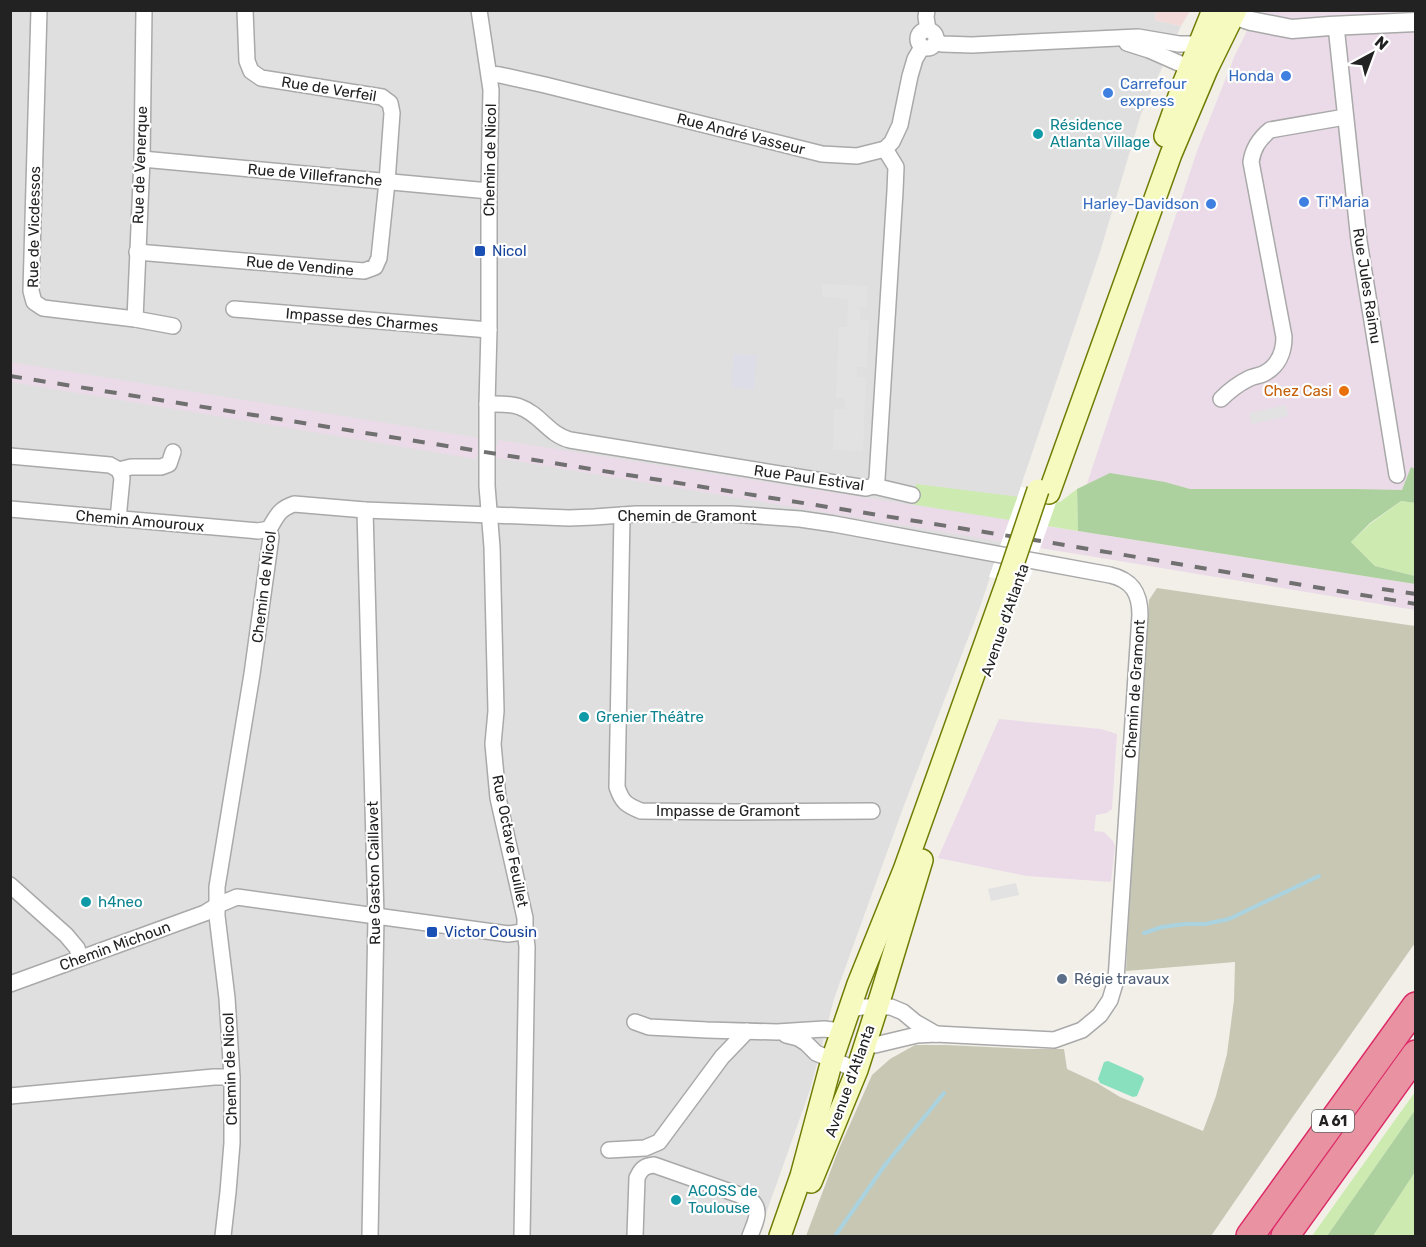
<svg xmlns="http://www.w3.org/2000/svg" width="1426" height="1247" font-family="Rubik,sans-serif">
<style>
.residential{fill:#e0dfdf}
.commercial{fill:#f2dad9}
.industrial{fill:#ebdbe8}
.construction{fill:#c7c7b4}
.grass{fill:#cdebb0}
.forest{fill:#add19e}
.pitch{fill:#88e0be}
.parking{fill:#e2e2e2}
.plaza{fill:#dddde8}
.pier{fill:#fff}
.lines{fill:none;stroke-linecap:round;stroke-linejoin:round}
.stream{stroke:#aad3df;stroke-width:4}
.minor-casing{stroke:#a9a9a9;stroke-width:18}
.tertiary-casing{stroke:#a9a9a9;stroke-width:21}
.secondary-casing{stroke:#707d05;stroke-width:24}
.motorway-casing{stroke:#dc2a67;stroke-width:30}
.minor{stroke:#fff;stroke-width:15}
.tertiary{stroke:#fff;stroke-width:18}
.secondary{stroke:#f7fabf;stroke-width:21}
.motorway{stroke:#e892a2;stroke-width:27}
.rail{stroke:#707070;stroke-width:4;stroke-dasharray:12 12;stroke-linecap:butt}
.secondary-bridge-casing{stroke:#707d05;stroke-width:24;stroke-linecap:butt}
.secondary-bridge{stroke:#f7fabf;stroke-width:21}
.shop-dot{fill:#3f7fe0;stroke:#fff;stroke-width:2}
.culture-dot{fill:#0f9aa8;stroke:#fff;stroke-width:2}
.transit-dot{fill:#1a4fb4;stroke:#fff;stroke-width:2}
.food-dot{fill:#e8710a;stroke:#fff;stroke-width:2}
.service-dot{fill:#5c6f8a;stroke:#fff;stroke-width:2}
.labels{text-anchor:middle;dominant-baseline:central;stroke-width:4.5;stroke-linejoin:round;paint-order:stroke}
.shield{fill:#fff;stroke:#646464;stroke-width:1.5}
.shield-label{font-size:14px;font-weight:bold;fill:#222}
.shop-label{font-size:15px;fill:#366cbe;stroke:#fff;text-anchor:end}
.street-label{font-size:15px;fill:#222;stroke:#fff}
.culture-label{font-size:15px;fill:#0d838f;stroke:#fff;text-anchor:start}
.transit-label{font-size:15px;fill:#164399;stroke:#fff;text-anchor:start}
.food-label{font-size:15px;fill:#c56008;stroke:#fff;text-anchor:end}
.service-label{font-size:15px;fill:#4e5e75;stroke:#fff;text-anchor:start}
</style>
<rect width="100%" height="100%" fill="#f2efe9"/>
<!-- residential -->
<path class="residential" d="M1156,10L1155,20L1181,26L1141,114L1100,252L980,607L903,808L834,999L810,1090L758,1236H11L10,11Z"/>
<!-- commercial -->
<path class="commercial" d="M1156,11V10L1190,11L1181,26L1155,20Z"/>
<!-- industrial -->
<g class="industrial">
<path d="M1257,11H1415V491L1079,508L1197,151L1235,55Z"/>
<path d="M10,362L478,438V442L498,445V440L1415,584V610L497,458L496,457L477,454L476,459L11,382Z"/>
<path d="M999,719L1101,729L1117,734L1112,809L1107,813L1096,815L1094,831L1104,832L1113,841L1115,846L1111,882L1027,876L938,858Z"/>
</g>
<!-- construction -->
<path class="construction" d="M1157,588L1415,626V943L1292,1118L1211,1236H806L838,1151L872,1075L890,1059L915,1045H946L1027,1049H1064L1067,1069L1097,1083L1120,1097L1203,1131L1216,1096L1227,1054L1234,1000L1235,962L1126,971L1132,855L1149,600Z"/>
<!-- grass -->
<g class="grass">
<path d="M916,484L1060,502L1077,489L1078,531L911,504Z"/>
<path d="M1401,501L1415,503V576L1375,566L1351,542L1370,524Z"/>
<path d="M1415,1092V1110L1327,1236H1312Z"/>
<path d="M1415,1172V1235L1414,1236H1373Z"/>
</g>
<!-- forest -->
<g class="forest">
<path d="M1411,467L1415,469V503L1401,501L1370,523L1351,542L1375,566L1415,576V584L1078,531L1077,489L1110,473L1165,482L1190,489H1354L1402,490Z"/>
<path d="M1415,1110V1172L1373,1236H1327Z"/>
</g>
<!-- pitch -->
<path class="pitch" d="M1108,1061L1142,1076L1144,1079L1137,1096L1133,1097L1100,1083L1098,1079L1104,1062Z"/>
<!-- parking -->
<g class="parking">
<path d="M822,284L867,286V307H860V319L869,320L867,367H857V377L866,378L863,451L833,450L834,409H845V398H836L839,327H847L848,299L822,297Z"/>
<path d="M1286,405L1288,416L1252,424L1249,413Z"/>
<path d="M1016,883L1019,895L991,901L988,889Z"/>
</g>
<!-- plaza -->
<path class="plaza" d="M733,354L756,355L755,389L732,388Z"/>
<!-- pier -->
<path class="pier" d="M1021,487L1059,494L1028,583L989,577Z"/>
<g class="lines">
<!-- stream -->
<g class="stream">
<path d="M1144,933L1162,927L1185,924H1205L1229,919L1319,876"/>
<path d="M835,1236L885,1165L944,1093"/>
</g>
<defs>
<g id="minor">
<path d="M39,10L31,291L34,302L43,308L135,319L173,326"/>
<path d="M479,10L491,90L489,191V330L487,404V486L492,547L496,711L493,744L498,798L525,918V927L522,932L526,938L527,947L522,1236"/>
<path d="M927,10L926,17L928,30"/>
<path d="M1336,26L1359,241L1397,475"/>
<circle cx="927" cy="39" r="9"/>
<path d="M936,41L942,44L972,45L1138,37L1179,44H1199L1206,50"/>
<path d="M1127,43L1149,50L1190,68H1200"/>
<path d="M490,74L500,75L545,85L822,154L857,156L885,149L892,142L900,125L910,76L915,59L922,47"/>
<path d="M142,159L489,191"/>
<path d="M137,252L364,271L375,267L379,258L387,182L392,113L390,103L382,97L261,78L251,71L247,61L245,10"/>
<path d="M234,309L489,330"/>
<path d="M135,319L142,159L144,10"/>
<path d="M1221,399C1229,391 1238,384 1248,379C1253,376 1260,376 1265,373C1279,365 1284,351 1284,337L1251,162C1253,148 1259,139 1270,130L1345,117"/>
<path d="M487,404C497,404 510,403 520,407C540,414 549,435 570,440L866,488L874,486L877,479L895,191L896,167L885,149"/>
<path d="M10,456L110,465L119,470L122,478L118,519"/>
<path d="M119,470L131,467H161L169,464L173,452"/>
<path d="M874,486L912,495"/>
<path d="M10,509L258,531L269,529"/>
<path d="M365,510L376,917L370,1236"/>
<path d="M622,515L617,787C622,802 626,805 641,811L737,812L872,811"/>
<path d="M10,885L66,935L77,948L80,958"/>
<path d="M10,984L205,913L218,905L237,897L508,934L522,932"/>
<path d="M849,1010L861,1007H891L903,1012L915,1022L936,1034"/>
<path d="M635,1022L649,1027L707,1030L777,1032L824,1029L842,1031"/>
<path d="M786,1035L798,1038L806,1043L816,1053L857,1070"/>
<path d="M10,1096L214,1077H232"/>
<path d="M609,1150L645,1148L659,1142L722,1057L747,1031"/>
<path d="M223,1236L228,1192L232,1143V1077L227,998L217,916V887L252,674L271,537L269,529C277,516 279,509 294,504L365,510L569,518L594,517L636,514H732L800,519L834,524L1110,575C1132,580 1140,593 1140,615L1116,980L1110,1000L1100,1015L1082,1030L1054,1040L936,1034L917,1035L875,1045L865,1043"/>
<path d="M635,1236L637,1178C641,1169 644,1166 654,1165L748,1198C764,1209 755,1222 750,1236"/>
</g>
<path id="tertiary" d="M1227,10L1233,15L1251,21L1292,29L1330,26L1416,22"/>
<g id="secondary">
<path d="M1165,136L1184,82L1213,10"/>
<path d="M1049,493L1171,154L1207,69L1236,10"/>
<path d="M811,1182L857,1070L882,992L922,860"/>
<path d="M780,1236L801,1176L832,1060L858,984L904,870L1008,579"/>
</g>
<g id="motorway">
<path d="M1250,1236L1416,1006"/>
<path d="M1285,1236L1416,1054"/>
</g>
</defs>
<!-- minor casing -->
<use href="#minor" class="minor-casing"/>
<!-- tertiary casing -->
<use href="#tertiary" class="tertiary-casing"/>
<!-- secondary casing -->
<use href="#secondary" class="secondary-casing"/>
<!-- motorway casing -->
<use href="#motorway" class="motorway-casing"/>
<!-- minor -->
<use href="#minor" class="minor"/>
<!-- tertiary -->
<use href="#tertiary" class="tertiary"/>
<!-- secondary -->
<use href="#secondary" class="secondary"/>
<!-- motorway -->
<use href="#motorway" class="motorway"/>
<!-- rail -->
<g class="rail">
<path d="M10,376L1053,543L1416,604"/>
<path d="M1382,589L1416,594"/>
</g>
<defs>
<path id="secondary-bridge" d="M1008,579L1038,490"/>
</defs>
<!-- secondary-bridge casing -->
<use href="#secondary-bridge" class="secondary-bridge-casing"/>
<!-- secondary-bridge -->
<use href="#secondary-bridge" class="secondary-bridge"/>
</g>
<!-- markers -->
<g class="shop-dot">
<circle cx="1286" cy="76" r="6"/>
<circle cx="1108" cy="93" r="6"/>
<circle cx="1304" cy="202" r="6"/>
<circle cx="1211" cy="204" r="6"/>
</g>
<g class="culture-dot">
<circle cx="1038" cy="134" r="6"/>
<circle cx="584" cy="717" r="6"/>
<circle cx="86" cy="902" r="6"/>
<circle cx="676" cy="1200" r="6"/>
</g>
<g class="transit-dot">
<rect x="474" y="245" width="12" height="12" rx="3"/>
<rect x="426" y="926" width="12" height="12" rx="3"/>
</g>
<circle class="food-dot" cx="1344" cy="391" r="6"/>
<circle class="service-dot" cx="1062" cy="979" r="6"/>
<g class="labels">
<!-- shield labels -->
<rect class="shield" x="1312" y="1110" width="42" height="22" rx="4.5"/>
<g class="shield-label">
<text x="1333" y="1121">A 61</text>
</g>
<!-- shop labels -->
<g class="shop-label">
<text x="1274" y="76">Honda</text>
<text x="1120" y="84" text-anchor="start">Carrefour<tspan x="1120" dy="17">express</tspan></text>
<text x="1316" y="202" text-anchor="start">Ti'Maria</text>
<text x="1199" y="204">Harley-Davidson</text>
</g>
<!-- street labels -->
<g class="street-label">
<text transform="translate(329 89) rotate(9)">Rue de Verfeil</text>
<text transform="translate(741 134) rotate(14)">Rue André Vasseur</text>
<text transform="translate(490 160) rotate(-89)">Chemin de Nicol</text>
<text transform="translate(140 165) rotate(-88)">Rue de Venerque</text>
<text transform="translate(315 175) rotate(5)">Rue de Villefranche</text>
<text transform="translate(34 227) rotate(-89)">Rue de Vicdessos</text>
<text transform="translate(300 266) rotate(5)">Rue de Vendine</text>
<text transform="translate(1367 286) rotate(81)">Rue Jules Raimu</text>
<text transform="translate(362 320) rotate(5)">Impasse des Charmes</text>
<text transform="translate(809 478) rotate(8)">Rue Paul Estival</text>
<text x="687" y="516">Chemin de Gramont</text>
<text transform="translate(140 521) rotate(5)">Chemin Amouroux</text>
<text transform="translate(264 587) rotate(-83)">Chemin de Nicol</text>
<text transform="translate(1005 620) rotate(-71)">Avenue d'Atlanta</text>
<text transform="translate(1135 689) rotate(-86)">Chemin de Gramont</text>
<text x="728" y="811">Impasse de Gramont</text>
<text transform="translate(510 841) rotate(79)">Rue Octave Feuillet</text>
<text transform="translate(374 873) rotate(-91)">Rue Gaston Caillavet</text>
<text transform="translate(115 946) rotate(-20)">Chemin Michoun</text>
<text transform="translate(230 1069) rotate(-92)">Chemin de Nicol</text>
<text transform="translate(850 1081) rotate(-70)">Avenue d'Atlanta</text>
</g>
<!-- culture labels -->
<g class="culture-label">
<text x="1050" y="125">Résidence<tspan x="1050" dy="17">Atlanta Village</tspan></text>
<text x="596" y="717">Grenier Théâtre</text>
<text x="98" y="902">h4neo</text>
<text x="688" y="1191">ACOSS de<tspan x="688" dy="17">Toulouse</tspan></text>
</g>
<!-- transit labels -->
<g class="transit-label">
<text x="492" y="251">Nicol</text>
<text x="444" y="932">Victor Cousin</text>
</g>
<!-- food labels -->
<g class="food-label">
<text x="1332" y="391">Chez Casi</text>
</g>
<!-- service labels -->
<g class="service-label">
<text x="1074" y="979">Régie travaux</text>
</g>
</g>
<!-- border -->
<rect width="1426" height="1247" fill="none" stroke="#222222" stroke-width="24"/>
<!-- north arrow -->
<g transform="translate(1372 54) rotate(41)" stroke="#ffffff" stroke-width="4.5" paint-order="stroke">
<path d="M0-4.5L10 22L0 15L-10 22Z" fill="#222222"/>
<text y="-9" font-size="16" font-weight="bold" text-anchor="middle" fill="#222222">N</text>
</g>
</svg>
